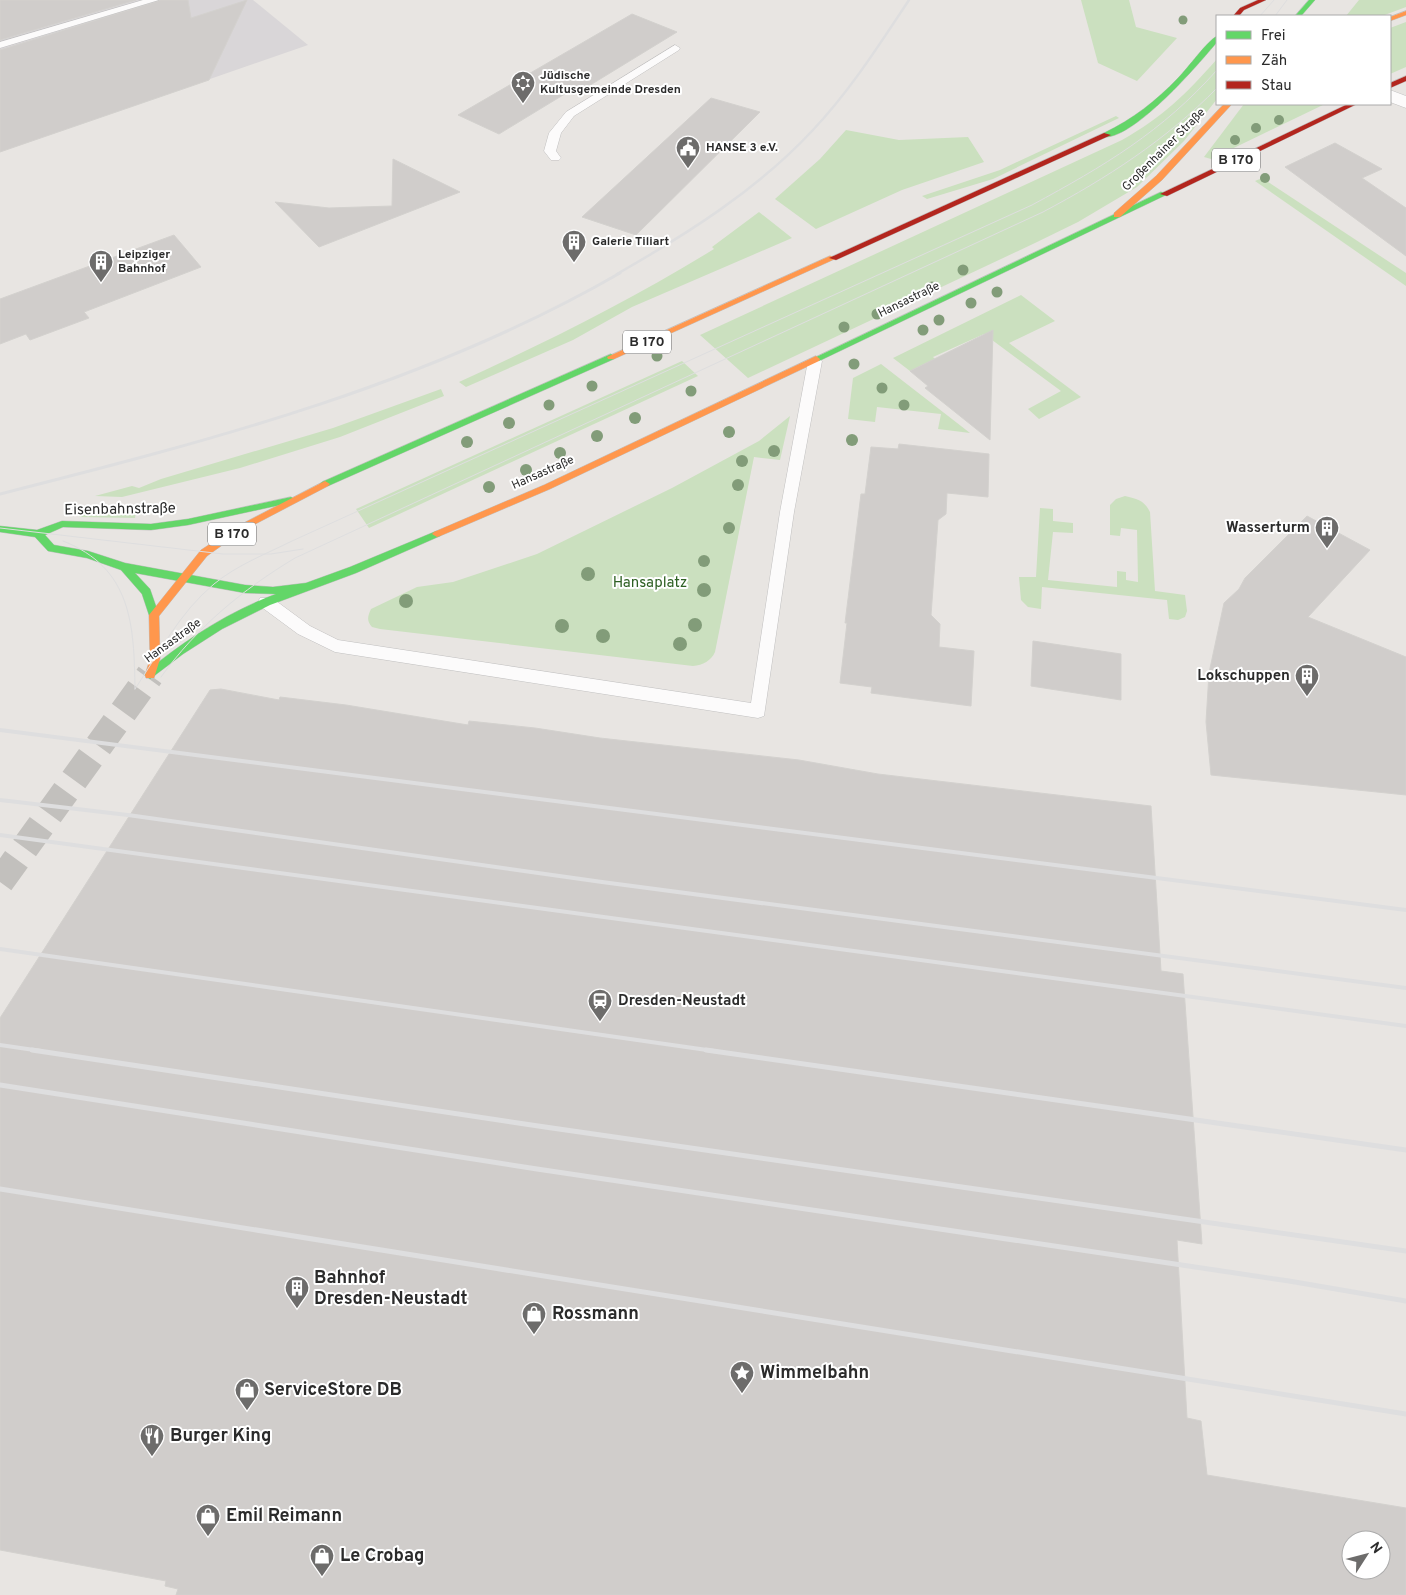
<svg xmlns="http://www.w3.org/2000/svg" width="1406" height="1595" font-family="Overpass,sans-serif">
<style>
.industrial{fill:#d9d6d8}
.green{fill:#cbe0bf}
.building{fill:#d0cdcb;stroke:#d3d1ce;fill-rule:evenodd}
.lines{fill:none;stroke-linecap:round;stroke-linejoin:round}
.primary-tunnel{stroke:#c2c0bd;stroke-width:28;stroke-dasharray:28 14;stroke-linecap:butt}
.lane-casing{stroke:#c1c0c0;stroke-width:1}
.street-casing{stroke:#c1c0c0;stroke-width:1}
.fast-casing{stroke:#c1c0c0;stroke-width:1}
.slow-casing{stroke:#c1c0c0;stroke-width:1}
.jam-casing{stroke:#c1c0c0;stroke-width:1}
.lane{fill:#fcfbfb;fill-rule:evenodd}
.street{fill:#fcfbfb;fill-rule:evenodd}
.fast{fill:#63d668;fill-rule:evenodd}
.slow{fill:#ff974d;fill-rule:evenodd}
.jam{fill:#b3261e;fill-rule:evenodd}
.tram{stroke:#dededf;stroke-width:1}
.rail-far3{stroke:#dededf;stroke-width:2.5}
.rail-far2{stroke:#dededf;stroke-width:3}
.rail-far1{stroke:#dededf;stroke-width:4}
.rail{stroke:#dededf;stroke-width:5}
.tree{fill:#829c79}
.labels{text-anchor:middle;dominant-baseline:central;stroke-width:4;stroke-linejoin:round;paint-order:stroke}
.far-poi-label{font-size:12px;font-weight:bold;fill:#2b2b2b;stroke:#fff;text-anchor:start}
.far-street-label{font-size:12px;fill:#2b2b2b;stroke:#fff}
.shield{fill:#fff;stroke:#6b6b6b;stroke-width:1}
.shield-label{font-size:14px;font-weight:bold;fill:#2b2b2b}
.street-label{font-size:15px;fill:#2b2b2b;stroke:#fff}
.poi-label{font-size:15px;font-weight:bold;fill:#2b2b2b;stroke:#fff;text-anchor:end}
.park-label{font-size:15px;fill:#2e6023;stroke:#fff}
.near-poi-label{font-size:18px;font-weight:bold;fill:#2b2b2b;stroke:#fff;text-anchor:start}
</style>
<rect width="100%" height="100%" fill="#e8e5e2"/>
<!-- industrial -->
<path class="industrial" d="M0,0H253L308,45L0,152Z"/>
<!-- green -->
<g class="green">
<path d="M1081,0H1129L1136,27L1177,38L1137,81L1098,63Z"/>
<path d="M1359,0H1406V7L1382,16H1346Z"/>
<path d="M1406,22V67L1390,74V28Z"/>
<path d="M1217,59V99L1184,141L1137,187L1078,222L1035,243L748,378L700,335L1122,140C1163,117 1186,94 1217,59Z"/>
<path d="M1244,104H1325L1211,159L1204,157Z"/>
<path d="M1116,116L1119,118L993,179L927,199L922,196L1000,170Z"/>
<path d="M846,130L899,140L968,137L984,162L902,190L816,229L775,199L820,159Z"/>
<path d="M1262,178L1406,273V286L1255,181Z"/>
<path d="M759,212L792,238L632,307L573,340L466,387L459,382C547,342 633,299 714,249L712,247Z"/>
<path d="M1021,295L1055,321L1009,343L1081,397L1039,419L1028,409L1061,391L984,334L933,357L935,359L910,371L893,358Z"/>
<path d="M682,361L698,376L369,528L356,509Z"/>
<path d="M881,364L970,433L938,429L941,414L877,407L875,422L848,419L853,378Z"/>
<path d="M441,389L444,396L340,437L240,468L122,497L95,496L132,486L139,488L161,479L333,428Z"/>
<path d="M790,416L780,460L754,457L715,652C711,661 703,665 693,666L380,629L372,627C366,620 368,616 371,609L417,587L453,582L537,554L672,488L759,441Z"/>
<path d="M1125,496C1137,499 1144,500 1150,512L1155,591L1185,595L1187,611L1185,617L1178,620L1169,619L1167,600L1042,587L1041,609L1028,607L1021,600L1019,577H1036L1040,508L1053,509V521L1073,523V533L1053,532L1048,580L1117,587V571L1126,572V580L1138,582L1137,530L1121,528L1120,536L1110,535V505L1116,499Z"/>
<path d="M84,509L136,510L135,518L79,517Z"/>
</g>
<!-- building -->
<g class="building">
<path d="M0,0H136L0,40Z"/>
<path d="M161,0H188L191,18L247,0L209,80L0,152V50Z"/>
<path d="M632,14L677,32L574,95L568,92L499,134L458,115Z"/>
<path d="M711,98L760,112L636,235L582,217Z"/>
<path d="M1335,143L1382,169L1362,178L1406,208V256L1285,167Z"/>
<path d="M393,159L460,192L319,247L275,202L329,208L392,206Z"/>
<path d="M174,235L201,267L84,312L89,318L30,340L26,334L0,344V299Z"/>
<path d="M993,330L990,440L925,388L928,386L910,371Z"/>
<path d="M899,444L989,454L988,497L947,493L946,514L938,520L931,615L940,624L939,647L974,651L971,706L871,693L872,687L840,683L847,623H845L861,494H865L871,447L898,449Z"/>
<path d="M1307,516L1370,550L1308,617L1406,657V795L1211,775L1206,722L1209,673L1224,603L1239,589L1245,578Z"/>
<path d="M1033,641L1121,654V700L1031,686Z"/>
<path d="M221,689L279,700L280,697L346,705L468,725L469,721L535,728L600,738L799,760L878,774L1151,806L1161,971L1183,974L1202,1244L1177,1240L1187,1418L1201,1421L1207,1475L1406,1508V1595H176L178,1589L165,1586L166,1581L0,1550V1018L210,690ZM1351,1540H1381V1570H1351Z"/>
</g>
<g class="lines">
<!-- primary-tunnel -->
<path class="primary-tunnel" d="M0,882L150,675"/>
<defs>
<g id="lane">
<path d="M143,0H159L0,48V42Z"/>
<path d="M675,45L680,48L679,50L574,116L561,133L556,151L561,158L559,160H551L544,151L549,133L566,112Z"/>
<path d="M815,357L822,361L794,512L764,716L758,718L335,652L298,634L260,606L258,602L260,598H272L310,626L338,640L751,703L780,512L808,361Z"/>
</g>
<path id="street" d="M1390,90L1406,96V108L1390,102Z"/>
<g id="fast">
<path d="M1309,0H1315L1301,16H1295Z"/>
<path d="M1217,36V42C1199,64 1134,139 1104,137V133C1133,119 1156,101 1178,78C1188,68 1207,41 1217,36Z"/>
<path d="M1161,192L1168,194L819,361H813L812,359Z"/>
<path d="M611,354L615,357L614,359L328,486H322L320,484L322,482Z"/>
<path d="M291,497L296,500L294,502L188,525L151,530L63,527L45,535L54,545L88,551L125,563L245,585L273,587L306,583L350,567L434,532L437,531L442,534L440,536L356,573L270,605L222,629L183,654L150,679L145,675L146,672C185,640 228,612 276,594L245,593L135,573L150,589L159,615L154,619L149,615L142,594L121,570L87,558L48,551L35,537L0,532V526L37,530L62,521L151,524L188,519Z"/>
</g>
<g id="slow">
<path d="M1406,11V15L1390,21V17Z"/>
<path d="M1224,104H1232L1162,180L1120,217H1114V213L1156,176Z"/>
<path d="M830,256L837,258L614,359H608L607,357Z"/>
<path d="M816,356L820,359L819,361L550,489L440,536L437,537L432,534L434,532L544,485Z"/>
<path d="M325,481L330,484L328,486L242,531L207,556L159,616L160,659L154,678H146L145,675L150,659L149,615L201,550L236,527Z"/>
</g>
<g id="jam">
<path d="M1258,0H1266L1244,10L1239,16H1233L1240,8Z"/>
<path d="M1406,76V81L1390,88V83Z"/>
<path d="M1348,104H1357L1167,196L1160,194Z"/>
<path d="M1104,133L1111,135L836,260L829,258Z"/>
</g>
</defs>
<!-- lane casing -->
<use href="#lane" class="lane-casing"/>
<!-- street casing -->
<use href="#street" class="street-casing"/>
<!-- fast casing -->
<use href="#fast" class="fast-casing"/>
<!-- slow casing -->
<use href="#slow" class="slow-casing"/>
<!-- jam casing -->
<use href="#jam" class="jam-casing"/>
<!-- lane -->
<use href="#lane" class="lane"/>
<!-- street -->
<use href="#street" class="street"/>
<!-- fast -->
<use href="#fast" class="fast"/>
<!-- slow -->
<use href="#slow" class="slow"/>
<!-- jam -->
<use href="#jam" class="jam"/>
<!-- tram -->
<g class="tram">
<path d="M1260,16L1274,0"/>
<path d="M1275,16L1287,0"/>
<path d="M0,528L223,554H271L303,549"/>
<path d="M63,541C132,568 134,625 135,689"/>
<path d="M161,677C197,627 242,590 295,558L1043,212C1107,178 1166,140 1217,88"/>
<path d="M135,689C159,653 180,612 214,584C237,565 266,554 292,541L1032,205C1104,166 1162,132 1217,70"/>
</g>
<!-- rail-far3 -->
<path class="rail-far3" d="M617,274C687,234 757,190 812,131C850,91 879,45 909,0"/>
<!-- rail-far2 -->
<path class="rail-far2" d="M0,494C213,440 428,384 620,273"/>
<!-- rail-far1 -->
<g class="rail-far1">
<path d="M0,730L1406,910"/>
<path d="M0,800L128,815L602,882L1406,988"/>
<path d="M0,835L1406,1026"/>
<path d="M0,949L714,1051"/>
<path d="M0,1045L41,1051"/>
</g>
<!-- rail -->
<g class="rail">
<path d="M32,1050L545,1127L1406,1251"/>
<path d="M706,1050L1406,1150"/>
<path d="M0,1085L537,1169L1289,1281L1406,1301"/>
<path d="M0,1189L1406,1414"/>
</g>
</g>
<!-- trees -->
<g class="tree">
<circle cx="1183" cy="20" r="4.5"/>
<circle cx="1279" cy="120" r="5"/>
<circle cx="1256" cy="128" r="5"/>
<circle cx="1235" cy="140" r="5"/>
<circle cx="1265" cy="178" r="5"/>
<circle cx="963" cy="270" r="5.5"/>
<circle cx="932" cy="287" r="5.5"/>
<circle cx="997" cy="292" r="5.5"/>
<circle cx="971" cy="303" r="5.5"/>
<circle cx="877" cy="314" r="5.5"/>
<circle cx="939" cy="320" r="5.5"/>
<circle cx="844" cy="327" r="5.5"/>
<circle cx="923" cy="330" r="5.5"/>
<circle cx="657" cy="356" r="5.5"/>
<circle cx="854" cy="364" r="5.5"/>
<circle cx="592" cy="386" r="5.5"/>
<circle cx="882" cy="388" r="5.5"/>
<circle cx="691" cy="391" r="5.5"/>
<circle cx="549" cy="405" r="5.5"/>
<circle cx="904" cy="405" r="5.5"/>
<circle cx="635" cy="418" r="6"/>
<circle cx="509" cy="423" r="6"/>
<circle cx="729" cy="432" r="6"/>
<circle cx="597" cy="436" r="6"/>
<circle cx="852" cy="440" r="6"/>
<circle cx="467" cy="442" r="6"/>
<circle cx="774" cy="451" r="6"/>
<circle cx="560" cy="453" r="6"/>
<circle cx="742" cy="461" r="6"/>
<circle cx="526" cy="470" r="6"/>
<circle cx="738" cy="485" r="6"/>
<circle cx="489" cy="487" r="6"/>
<circle cx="729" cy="528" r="6"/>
<circle cx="704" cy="561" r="6"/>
<circle cx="588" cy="574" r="7"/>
<circle cx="704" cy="590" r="7"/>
<circle cx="406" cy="601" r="7"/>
<circle cx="695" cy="625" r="7"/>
<circle cx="562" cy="626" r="7"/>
<circle cx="603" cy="636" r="7"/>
<circle cx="680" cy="644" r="7"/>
</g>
<!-- icons -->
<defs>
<symbol id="synagogue-pin" viewBox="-11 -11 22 30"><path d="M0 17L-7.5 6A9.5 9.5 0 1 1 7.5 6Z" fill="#6d6c6b" stroke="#fff"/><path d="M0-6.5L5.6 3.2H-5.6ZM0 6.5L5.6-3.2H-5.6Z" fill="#fff"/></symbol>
<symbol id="civic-pin" viewBox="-11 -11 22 30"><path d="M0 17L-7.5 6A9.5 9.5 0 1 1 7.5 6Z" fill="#6d6c6b" stroke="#fff"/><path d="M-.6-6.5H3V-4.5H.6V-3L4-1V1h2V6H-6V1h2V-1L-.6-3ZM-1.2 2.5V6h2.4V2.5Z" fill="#fff"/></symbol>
<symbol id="building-pin" viewBox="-11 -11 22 30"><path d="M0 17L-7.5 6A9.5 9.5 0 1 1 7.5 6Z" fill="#6d6c6b" stroke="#fff"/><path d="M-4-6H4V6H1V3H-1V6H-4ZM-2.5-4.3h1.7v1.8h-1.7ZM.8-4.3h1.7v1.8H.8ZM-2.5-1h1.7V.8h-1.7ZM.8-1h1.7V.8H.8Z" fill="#fff"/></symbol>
<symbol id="station-pin" viewBox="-11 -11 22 30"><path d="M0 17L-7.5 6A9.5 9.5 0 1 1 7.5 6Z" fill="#6d6c6b" stroke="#fff"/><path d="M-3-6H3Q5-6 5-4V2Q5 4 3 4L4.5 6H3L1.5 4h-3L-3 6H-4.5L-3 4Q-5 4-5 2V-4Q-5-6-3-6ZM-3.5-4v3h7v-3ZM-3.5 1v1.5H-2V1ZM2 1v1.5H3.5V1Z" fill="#fff"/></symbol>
<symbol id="shop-pin" viewBox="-11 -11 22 30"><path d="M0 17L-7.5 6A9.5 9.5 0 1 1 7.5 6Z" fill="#6d6c6b" stroke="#fff"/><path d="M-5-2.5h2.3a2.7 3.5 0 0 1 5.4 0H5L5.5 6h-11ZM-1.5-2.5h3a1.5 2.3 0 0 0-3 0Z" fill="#fff"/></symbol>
<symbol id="sight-pin" viewBox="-11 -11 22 30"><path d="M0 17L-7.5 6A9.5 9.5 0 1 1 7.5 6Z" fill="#6d6c6b" stroke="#fff"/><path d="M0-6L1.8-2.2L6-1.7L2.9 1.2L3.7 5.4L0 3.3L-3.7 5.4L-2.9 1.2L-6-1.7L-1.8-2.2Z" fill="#fff"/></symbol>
<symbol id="restaurant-pin" viewBox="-11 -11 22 30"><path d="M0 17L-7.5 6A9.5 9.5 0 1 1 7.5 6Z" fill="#6d6c6b" stroke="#fff"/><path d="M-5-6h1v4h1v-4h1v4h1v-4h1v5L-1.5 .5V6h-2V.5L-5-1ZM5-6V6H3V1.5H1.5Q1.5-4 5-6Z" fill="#fff"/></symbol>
</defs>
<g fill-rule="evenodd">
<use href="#synagogue-pin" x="509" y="69" width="28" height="38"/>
<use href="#civic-pin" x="674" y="134" width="28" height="38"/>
<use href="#building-pin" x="560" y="228" width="28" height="38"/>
<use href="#building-pin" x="87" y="248" width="28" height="38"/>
<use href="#building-pin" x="1313" y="514" width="28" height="38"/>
<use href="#building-pin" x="1293" y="662" width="28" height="38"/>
<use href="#station-pin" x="586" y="987" width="28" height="38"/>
<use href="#building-pin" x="283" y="1274" width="28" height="38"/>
<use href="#shop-pin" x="520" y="1300" width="28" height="38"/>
<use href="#sight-pin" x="728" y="1359" width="28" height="38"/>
<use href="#shop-pin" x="233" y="1376" width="28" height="38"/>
<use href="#restaurant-pin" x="138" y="1422" width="28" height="38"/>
<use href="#shop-pin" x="194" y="1502" width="28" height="38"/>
<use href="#shop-pin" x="308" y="1542" width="28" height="38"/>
</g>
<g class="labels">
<!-- far-poi labels -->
<g class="far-poi-label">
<text x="540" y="76">Jüdische<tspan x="540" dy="14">Kultusgemeinde Dresden</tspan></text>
<text x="706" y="148">HANSE 3 e.V.</text>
<text x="592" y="242">Galerie Tiliart</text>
<text x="118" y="255">Leipziger<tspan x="118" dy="14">Bahnhof</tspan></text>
</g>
<!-- far-street labels -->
<g class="far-street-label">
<text transform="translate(1164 150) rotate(-45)">Großenhainer Straße</text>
<text transform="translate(909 300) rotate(-26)">Hansastraße</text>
<text transform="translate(543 473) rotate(-24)">Hansastraße</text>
<text transform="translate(173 641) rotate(-36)">Hansastraße</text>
</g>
<!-- shield labels -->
<g class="shield">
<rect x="1212" y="148.5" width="48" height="23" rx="4"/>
<rect x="623" y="330.5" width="48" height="23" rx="4"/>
<rect x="208" y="522.5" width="48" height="23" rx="4"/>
</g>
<g class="shield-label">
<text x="1236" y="160">B 170</text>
<text x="647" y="342">B 170</text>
<text x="232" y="534">B 170</text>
</g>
<!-- street labels -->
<g class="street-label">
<text transform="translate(120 510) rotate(-1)">Eisenbahnstraße</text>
</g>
<!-- poi labels -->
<g class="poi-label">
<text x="1310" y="528">Wasserturm</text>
<text x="1290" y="676">Lokschuppen</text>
<text x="618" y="1001" text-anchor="start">Dresden-Neustadt</text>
</g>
<!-- park labels -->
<g class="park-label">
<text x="650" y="583">Hansaplatz</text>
</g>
<!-- near-poi labels -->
<g class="near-poi-label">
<text x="314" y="1278">Bahnhof<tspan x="314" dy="21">Dresden-Neustadt</tspan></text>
<text x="552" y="1314">Rossmann</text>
<text x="760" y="1373">Wimmelbahn</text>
<text x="264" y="1390">ServiceStore DB</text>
<text x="170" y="1436">Burger King</text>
<text x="226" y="1516">Emil Reimann</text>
<text x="340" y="1556">Le Crobag</text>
</g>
</g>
<!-- legend -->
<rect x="1216" y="15" width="175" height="90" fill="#ffffff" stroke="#aaaaaa"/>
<rect x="1226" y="31" width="25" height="8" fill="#63d668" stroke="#aaaaaa"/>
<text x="1261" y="40" font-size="15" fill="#2b2b2b">Frei</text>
<rect x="1226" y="56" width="25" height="8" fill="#ff974d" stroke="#aaaaaa"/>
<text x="1261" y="65" font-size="15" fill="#2b2b2b">Zäh</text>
<rect x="1226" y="81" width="25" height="8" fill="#b3261e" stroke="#aaaaaa"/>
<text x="1261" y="90" font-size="15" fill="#2b2b2b">Stau</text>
<!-- north arrow -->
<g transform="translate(1366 1555) rotate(54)"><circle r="24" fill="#ffffff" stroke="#aaaaaa"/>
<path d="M0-4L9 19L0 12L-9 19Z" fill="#6d6c6b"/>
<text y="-8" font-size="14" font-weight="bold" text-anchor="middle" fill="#2b2b2b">N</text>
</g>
</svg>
